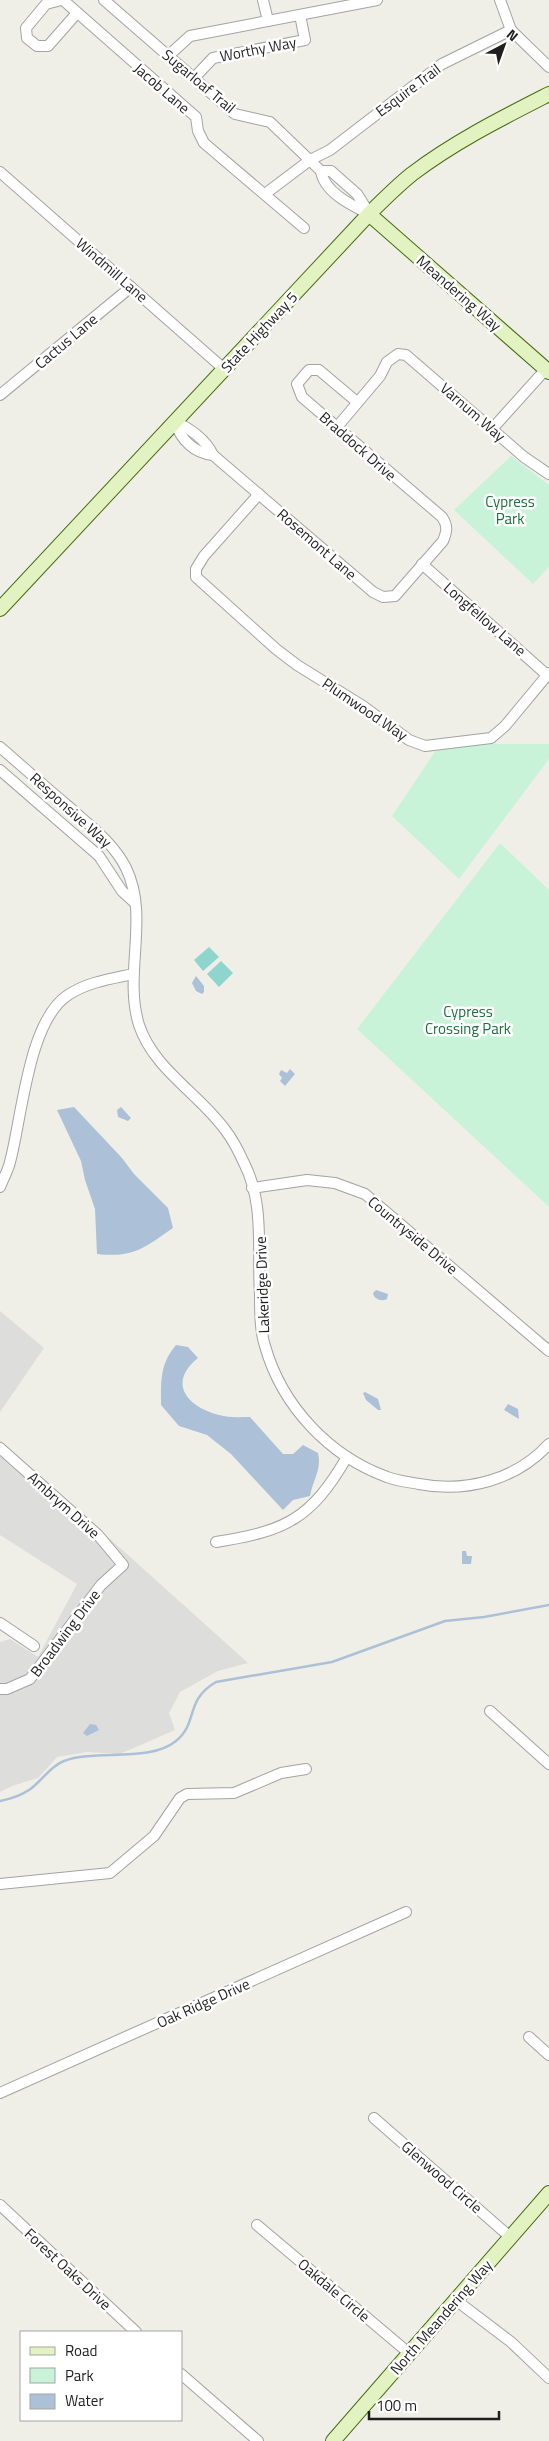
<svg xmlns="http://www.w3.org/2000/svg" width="549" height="2441" font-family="'Titillium Web',sans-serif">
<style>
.residential{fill:#dddddc}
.park{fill:#c9f3d9}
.pitch{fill:#8ed5ce}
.water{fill:#acc1d7}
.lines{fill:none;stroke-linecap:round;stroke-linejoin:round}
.stream{stroke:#acc1d7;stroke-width:2.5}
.street-casing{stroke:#a3a3a3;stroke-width:12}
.secondary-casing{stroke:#486b12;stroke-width:16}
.street{stroke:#fff;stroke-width:10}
.secondary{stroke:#e2f2c1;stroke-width:14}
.labels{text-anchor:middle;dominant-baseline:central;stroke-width:5;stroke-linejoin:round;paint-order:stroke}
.street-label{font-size:15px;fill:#1f1f1f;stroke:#fff}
.park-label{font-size:15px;fill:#19723a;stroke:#fff}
</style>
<rect width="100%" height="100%" fill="#efefe7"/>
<!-- residential -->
<g class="residential">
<path d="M0,1311L44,1348L0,1412Z"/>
<path d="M0,1440L248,1663L218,1671L180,1692L169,1713L175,1730L120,1754L87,1752L57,1757L38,1778L12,1786L0,1792V1642L10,1639L38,1657L77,1584L0,1535Z"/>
</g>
<!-- park -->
<g class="park">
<path d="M511,456L549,485V567L533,584L454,510Z"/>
<path d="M440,744H549V759L459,879L392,816Z"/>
<path d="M500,843L549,890V1207L357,1029Z"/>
</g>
<!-- pitch -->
<g class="pitch">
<path d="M209,947L219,957L203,971L194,960Z"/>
<path d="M221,961L233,973L219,987L207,974Z"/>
</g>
<!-- water -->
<g class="water">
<path d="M196,976L204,986V992L202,994L196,991L192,983Z"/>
<path d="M290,1069L295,1074L285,1086L280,1081L282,1078L279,1074L281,1070L287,1073Z"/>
<path d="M74,1107L122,1158L134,1174L168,1208L173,1228C144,1248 134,1258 97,1254L95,1209L85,1180L81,1161L57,1110Z"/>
<path d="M121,1107L131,1118L128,1121L118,1117L117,1110Z"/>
<path d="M376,1290L388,1294L387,1299C381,1302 374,1299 373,1293Z"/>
<path d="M176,1345L188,1347L198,1358C167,1383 187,1407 219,1415C229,1418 240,1417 250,1417L283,1454H293L303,1445L318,1453C322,1469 313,1480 310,1496L293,1500L283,1510L231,1454L207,1435L179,1426L161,1405C161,1380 160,1364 176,1345Z"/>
<path d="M365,1392L378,1399L381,1410H378L366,1400L363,1393Z"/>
<path d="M508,1404L518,1409L519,1419L504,1410Z"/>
<path d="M462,1551H466L467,1556H472L471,1564H462Z"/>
<path d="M90,1724L96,1725L99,1730L87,1736L83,1733Z"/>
</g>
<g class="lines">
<!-- stream -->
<path class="stream" d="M0,1801C10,1799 20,1796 29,1790C41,1782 50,1766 64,1761C96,1749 149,1763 176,1741C199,1722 184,1701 216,1682L332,1662L445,1621L484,1617L549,1605"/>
<defs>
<g id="street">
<path d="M61,0L46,4L26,28L27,38L37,46H48L77,13"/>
<path d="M63,0L196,117L198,131L204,143L304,228"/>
<path d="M104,0L235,114L270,122L321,171C324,192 351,205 369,214"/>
<path d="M263,0L268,21"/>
<path d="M500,0L511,30L549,67"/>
<path d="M168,56L190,36L377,0"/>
<path d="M194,78L213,58L305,40L300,15"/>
<path d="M321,171H331L357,194L369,213"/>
<path d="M0,172L224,369"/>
<path d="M265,194L310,160L330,150L442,64L511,30"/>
<path d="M0,395L131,287"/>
<path d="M175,422C190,428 206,440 213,455L373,592L383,597L395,596L443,541C447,531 448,526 442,517L302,397L297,384L309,370H319L357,402"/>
<path d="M175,422C181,440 194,453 213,455"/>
<path d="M337,427L380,376L387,362L398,354L406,355L524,457L549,474"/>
<path d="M492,429L546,369"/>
<path d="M259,494L204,556L196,569V577L276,649L297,665L363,706L409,740L425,746L491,738L505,726L549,673"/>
<path d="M422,564L547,675"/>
<path d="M0,747C23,767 45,787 68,806C89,825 113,842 126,868C150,917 123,974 139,1025C154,1070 200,1094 226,1131C233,1140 239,1152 244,1163C265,1204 257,1250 260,1294C260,1310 260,1331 265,1346C282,1406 329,1456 387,1477C397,1481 409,1482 419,1484C466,1493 516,1480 549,1444"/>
<path d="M0,770L99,856L122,891L134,902"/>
<path d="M0,1187C3,1179 8,1171 10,1162C22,1118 28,1021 68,995C88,982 110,979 133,974"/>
<path d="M252,1188L307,1180L335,1183L365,1194L549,1351"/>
<path d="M0,1448L98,1535L123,1565L101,1585L30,1679L7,1689H0"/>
<path d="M216,1542C286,1531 311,1519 347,1457"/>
<path d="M0,1623L34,1646"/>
<path d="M490,1711L549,1764"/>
<path d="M0,1884L110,1873L154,1836L180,1798L187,1794L234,1793L281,1773L306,1769"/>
<path d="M529,2037L549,2055"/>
<path d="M0,2093L406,1912"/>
<path d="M374,2118L509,2236"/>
<path d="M0,2205L136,2332"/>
<path d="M257,2225L410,2354"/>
<path d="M457,2301L511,2342L549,2378"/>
<path d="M181,2374L258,2441"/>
</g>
<g id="secondary">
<path d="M369,214L549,372"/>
<path d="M0,609L369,214C383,200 397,186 412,174C454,142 502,118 549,94"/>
<path d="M333,2441L549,2193"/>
</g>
</defs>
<!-- street casing -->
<use href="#street" class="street-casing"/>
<!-- secondary casing -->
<use href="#secondary" class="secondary-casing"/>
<!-- street -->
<use href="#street" class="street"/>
<!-- secondary -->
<use href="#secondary" class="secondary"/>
</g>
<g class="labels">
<!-- street labels -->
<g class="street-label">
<text transform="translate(258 49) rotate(-11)">Worthy Way</text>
<text transform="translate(199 81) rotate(40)">Sugarloaf Trail</text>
<text transform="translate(162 88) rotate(41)">Jacob Lane</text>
<text transform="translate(408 90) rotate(-37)">Esquire Trail</text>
<text transform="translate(112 270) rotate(41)">Windmill Lane</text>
<text transform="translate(459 293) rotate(41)">Meandering Way</text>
<text transform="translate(259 332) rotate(-47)">State Highway 5</text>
<text transform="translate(66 341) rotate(-40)">Cactus Lane</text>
<text transform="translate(473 412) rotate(41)">Varnum Way</text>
<text transform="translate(358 446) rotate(41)">Braddock Drive</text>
<text transform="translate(317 544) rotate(41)">Rosemont Lane</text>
<text transform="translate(485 619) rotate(41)">Longfellow Lane</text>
<text transform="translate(365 709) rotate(34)">Plumwood Way</text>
<text transform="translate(71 810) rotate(42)">Responsive Way</text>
<text transform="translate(413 1235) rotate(40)">Countryside Drive</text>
<text transform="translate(262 1285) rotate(-92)">Lakeridge Drive</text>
<text transform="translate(64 1505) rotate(42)">Ambrym Drive</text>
<text transform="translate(65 1633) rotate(-53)">Broadwing Drive</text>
<text transform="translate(203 2003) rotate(-24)">Oak Ridge Drive</text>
<text transform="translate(442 2177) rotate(41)">Glenwood Circle</text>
<text transform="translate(68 2269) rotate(43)">Forest Oaks Drive</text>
<text transform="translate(334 2290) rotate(40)">Oakdale Circle</text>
<text transform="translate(441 2317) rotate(-49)">North Meandering Way</text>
</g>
<!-- park labels -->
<g class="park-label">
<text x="510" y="501">Cypress<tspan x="510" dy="17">Park</tspan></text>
<text x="468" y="1011">Cypress<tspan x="468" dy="17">Crossing Park</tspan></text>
</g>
</g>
<!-- legend -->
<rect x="20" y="2331" width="162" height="90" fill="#ffffff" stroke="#a5a5a5"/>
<rect x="30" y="2347" width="25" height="8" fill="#e2f2c1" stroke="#a5a5a5"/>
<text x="65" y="2356" font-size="15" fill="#1f1f1f">Road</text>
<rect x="30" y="2368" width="25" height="15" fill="#c9f3d9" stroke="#a5a5a5"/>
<text x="65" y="2381" font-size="15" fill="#1f1f1f">Park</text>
<rect x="30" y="2394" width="25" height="15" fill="#acc1d7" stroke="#a5a5a5"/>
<text x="65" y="2406" font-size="15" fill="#1f1f1f">Water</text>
<!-- north arrow -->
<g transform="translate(504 45) rotate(41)" stroke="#ffffff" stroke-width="4" paint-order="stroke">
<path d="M0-4L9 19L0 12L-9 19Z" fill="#1f1f1f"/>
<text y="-8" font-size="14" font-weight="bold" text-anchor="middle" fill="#1f1f1f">N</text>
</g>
<!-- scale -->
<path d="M369 2411v8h130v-8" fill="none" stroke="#1f1f1f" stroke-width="2.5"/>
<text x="376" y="2411" font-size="15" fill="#1f1f1f" stroke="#ffffff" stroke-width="4" paint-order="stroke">100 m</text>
</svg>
